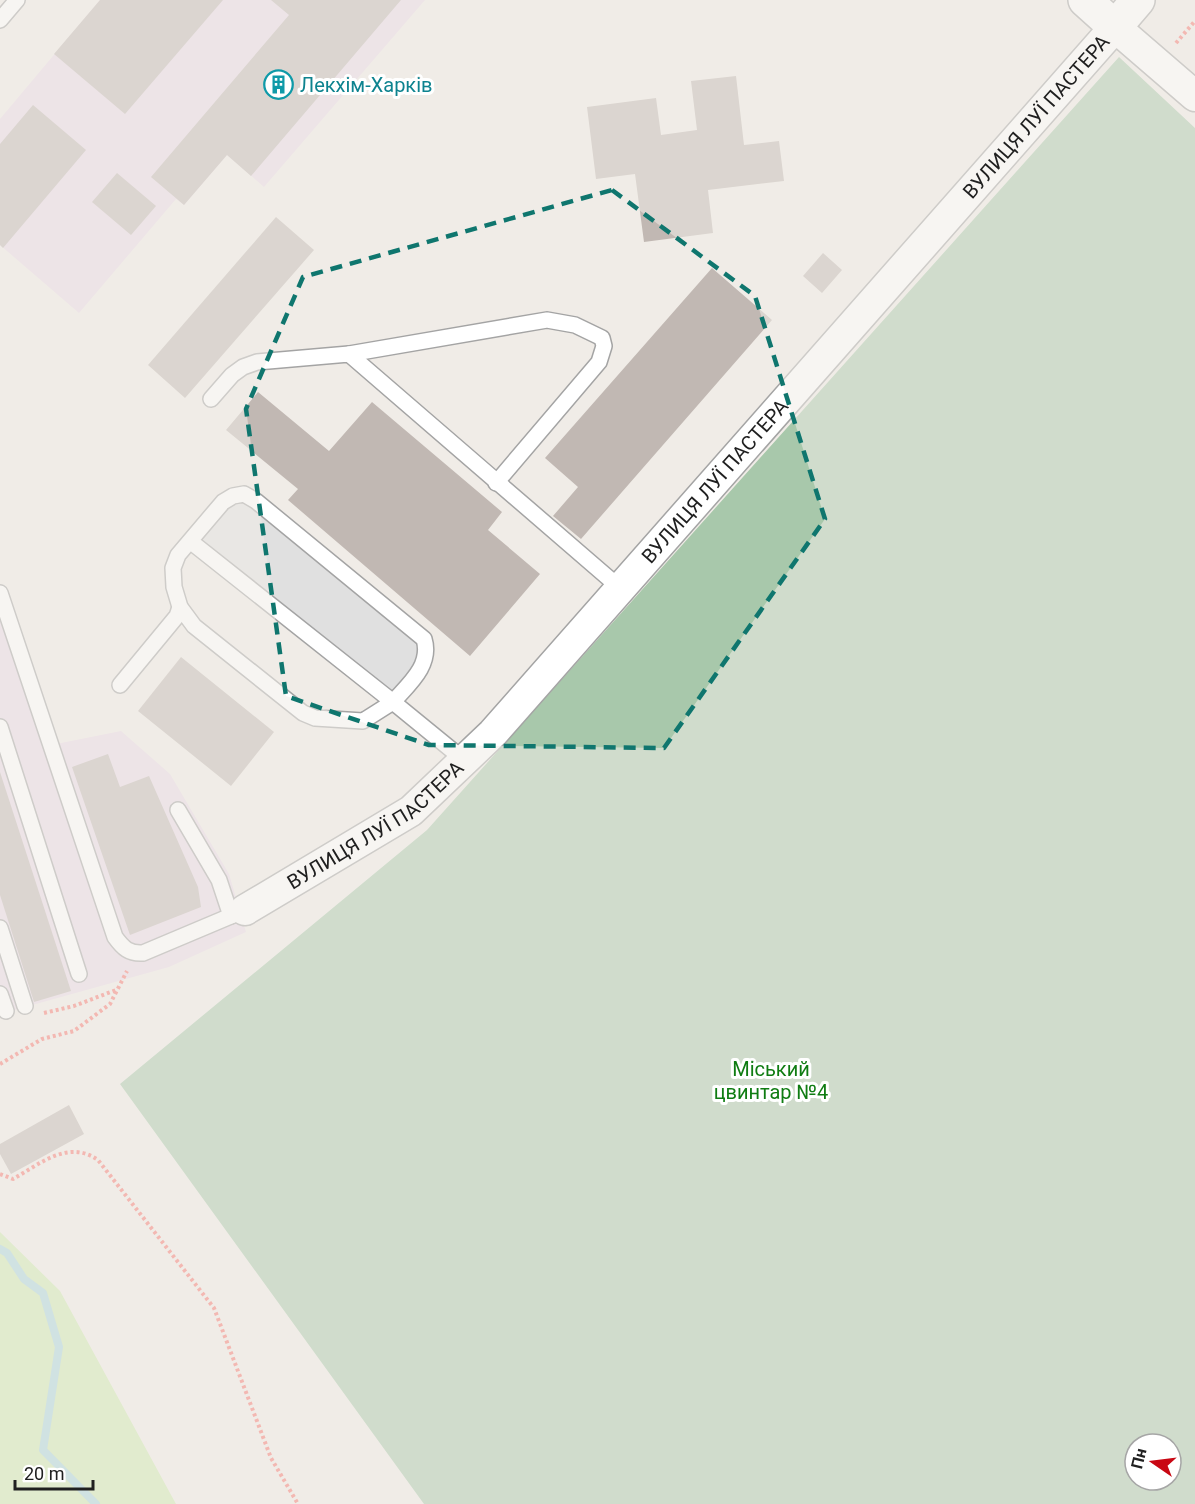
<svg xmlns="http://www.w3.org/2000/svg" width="1195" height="1504" font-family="Roboto,sans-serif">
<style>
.industrial{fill:#e9d9e7}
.grass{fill:#cee8af}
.cemetery{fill:#a8c8ab;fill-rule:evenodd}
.parking{fill:#e0e0e0}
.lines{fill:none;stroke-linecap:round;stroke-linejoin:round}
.stream{stroke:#a9d4dc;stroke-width:8}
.building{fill:#c1b8b3}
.service-casing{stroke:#a4a4a4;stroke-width:18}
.minor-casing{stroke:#a4a4a4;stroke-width:33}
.tertiary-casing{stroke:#a4a4a4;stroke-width:36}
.path{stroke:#f57872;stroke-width:4;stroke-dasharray:3 3;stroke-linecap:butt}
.service{stroke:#fff;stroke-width:15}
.minor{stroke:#fff;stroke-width:30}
.tertiary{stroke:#fff;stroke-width:33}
.marked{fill:none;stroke:#0f766e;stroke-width:4.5;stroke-dasharray:12 8;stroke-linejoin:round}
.labels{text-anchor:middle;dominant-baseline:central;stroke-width:6;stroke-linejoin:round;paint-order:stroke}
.culture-label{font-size:20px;fill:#0d838f;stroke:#fff;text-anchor:start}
.street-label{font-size:20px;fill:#202020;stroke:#fff}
.park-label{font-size:20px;fill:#0f7c12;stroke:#fff}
</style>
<rect width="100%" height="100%" fill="#f0ece7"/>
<!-- industrial -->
<g class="industrial">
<path d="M100,0H425L264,187L227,155L184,205L176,199L79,313L0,245V119Z"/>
<path d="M0,593L51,745L121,731L170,774L229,874L246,932L169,967L0,1014Z"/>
</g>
<!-- grass -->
<path class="grass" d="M0,1232L60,1291L176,1504H0Z"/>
<!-- cemetery -->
<path class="cemetery" d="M1119,57L1195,128V1504H424L120,1084L427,830ZM1135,1444H1171V1480H1135Z"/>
<!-- parking -->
<path class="parking" d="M244,494L427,650L393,702L190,541L223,502Z"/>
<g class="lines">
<!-- stream -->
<path class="stream" d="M0,1249L7,1253L24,1279L43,1293L59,1347L43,1450L96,1504"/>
</g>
<!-- building -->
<g class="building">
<path d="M100,0H223L125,114L54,54Z"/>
<path d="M271,0H401L251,176L227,155L184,205L151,177L289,15Z"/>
<path d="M736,76L744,145L779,141L784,181L708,190L713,233L644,242L635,174L596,179L587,107L656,98L661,135L697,130L691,81Z"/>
<path d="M33,105L86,150L3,248L0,245V144Z"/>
<path d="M117,173L156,206L131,235L92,202Z"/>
<path d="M276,217L314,250L185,398L148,365Z"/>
<path d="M823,253L842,270L822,293L803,276Z"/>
<path d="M712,268L772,320L581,539L553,516L578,487L545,458Z"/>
<path d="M258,392L329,451L372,402L502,512L488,530L540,574L470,656L288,500L298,489L226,430Z"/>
<path d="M181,657L274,732L231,786L138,711Z"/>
<path d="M108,754L120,787L149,776L198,887L201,907L130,935L72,767Z"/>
<path d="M0,772L71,991L34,1002L0,895Z"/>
<path d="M69,1105L84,1134L11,1174L0,1154V1144Z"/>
</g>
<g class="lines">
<defs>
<g id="service">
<path d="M0,20L17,0"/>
<path d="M349,354L547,320L575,325L602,338L604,346L599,362L496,483"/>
<path d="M211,399L232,375L243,367L257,362L349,354L620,588"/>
<path d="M190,541L393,702L363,721L315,718L303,713L194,626L180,607L174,587L173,568L178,555L223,502L233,496L244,494L256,501L424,639C432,665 409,684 393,702L464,760"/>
<path d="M0,593L115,937C123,948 129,954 143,953L245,910"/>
<path d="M120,685L177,616L180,607"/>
<path d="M0,727L79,974"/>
<path d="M178,810L219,880L231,916"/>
<path d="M0,928L25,1006"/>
<path d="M0,994L6,1011"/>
</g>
<g id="minor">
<path id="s1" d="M245,910L411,811L493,733L1115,27L1195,96"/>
</g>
<path id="tertiary" d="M1085,0L1115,27L1138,0"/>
</defs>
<!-- service casing -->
<use href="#service" class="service-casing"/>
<!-- minor casing -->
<use href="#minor" class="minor-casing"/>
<!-- tertiary casing -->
<use href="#tertiary" class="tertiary-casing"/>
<!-- path -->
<g class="path">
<path d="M1176,43L1195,21"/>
<path d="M44,1013L74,1006L116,990"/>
<path d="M0,1064L42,1039L74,1031L110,1004L127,971"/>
<path d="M0,1174L13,1179C40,1164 68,1139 98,1160L214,1308L271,1458L298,1504"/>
</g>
<!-- service -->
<use href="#service" class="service"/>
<!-- minor -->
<use href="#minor" class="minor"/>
<!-- tertiary -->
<use href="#tertiary" class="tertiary"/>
</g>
<!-- marked area -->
<path d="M0 0H1195V1504H0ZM612,190L755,296L825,519L664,748L429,745L286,696L246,409L303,277Z" fill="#f0ece7" fill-opacity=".55" fill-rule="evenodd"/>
<path class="marked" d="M612,190L755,296L825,519L664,748L429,745L286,696L246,409L303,277Z"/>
<!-- icons -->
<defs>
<symbol id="building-ring" viewBox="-11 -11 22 22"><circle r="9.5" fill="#fff" stroke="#0f9aa8" stroke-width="1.5"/><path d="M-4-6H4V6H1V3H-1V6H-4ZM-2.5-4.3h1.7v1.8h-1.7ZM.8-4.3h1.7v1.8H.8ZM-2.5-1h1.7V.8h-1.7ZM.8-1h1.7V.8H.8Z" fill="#0f9aa8"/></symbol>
</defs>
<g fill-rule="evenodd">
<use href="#building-ring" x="262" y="68" width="33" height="33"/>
</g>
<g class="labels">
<!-- culture labels -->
<g class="culture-label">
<text x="300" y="85">Лекхім-Харків</text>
</g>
<!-- street labels -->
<g class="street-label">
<text stroke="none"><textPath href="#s1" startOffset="1128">ВУЛИЦЯ ЛУЇ ПАСТЕРА</textPath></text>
<text stroke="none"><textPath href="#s1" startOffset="642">ВУЛИЦЯ ЛУЇ ПАСТЕРА</textPath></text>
<text stroke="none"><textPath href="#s1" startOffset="156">ВУЛИЦЯ ЛУЇ ПАСТЕРА</textPath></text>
</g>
<!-- park labels -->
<g class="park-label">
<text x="771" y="1069">Міський<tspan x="771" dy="23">цвинтар №4</tspan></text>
</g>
</g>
<!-- north arrow -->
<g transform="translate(1153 1462) rotate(284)"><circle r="28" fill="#ffffff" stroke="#a6a6a6" stroke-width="1.5"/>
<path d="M0-4.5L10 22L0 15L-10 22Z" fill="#c90713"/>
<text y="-9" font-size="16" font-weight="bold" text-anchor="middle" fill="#202020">Пн</text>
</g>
<!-- scale -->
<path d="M15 1480v9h78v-9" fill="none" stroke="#202020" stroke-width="3"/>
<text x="24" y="1480" font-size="18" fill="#202020" stroke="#ffffff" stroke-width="4.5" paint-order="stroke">20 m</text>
</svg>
